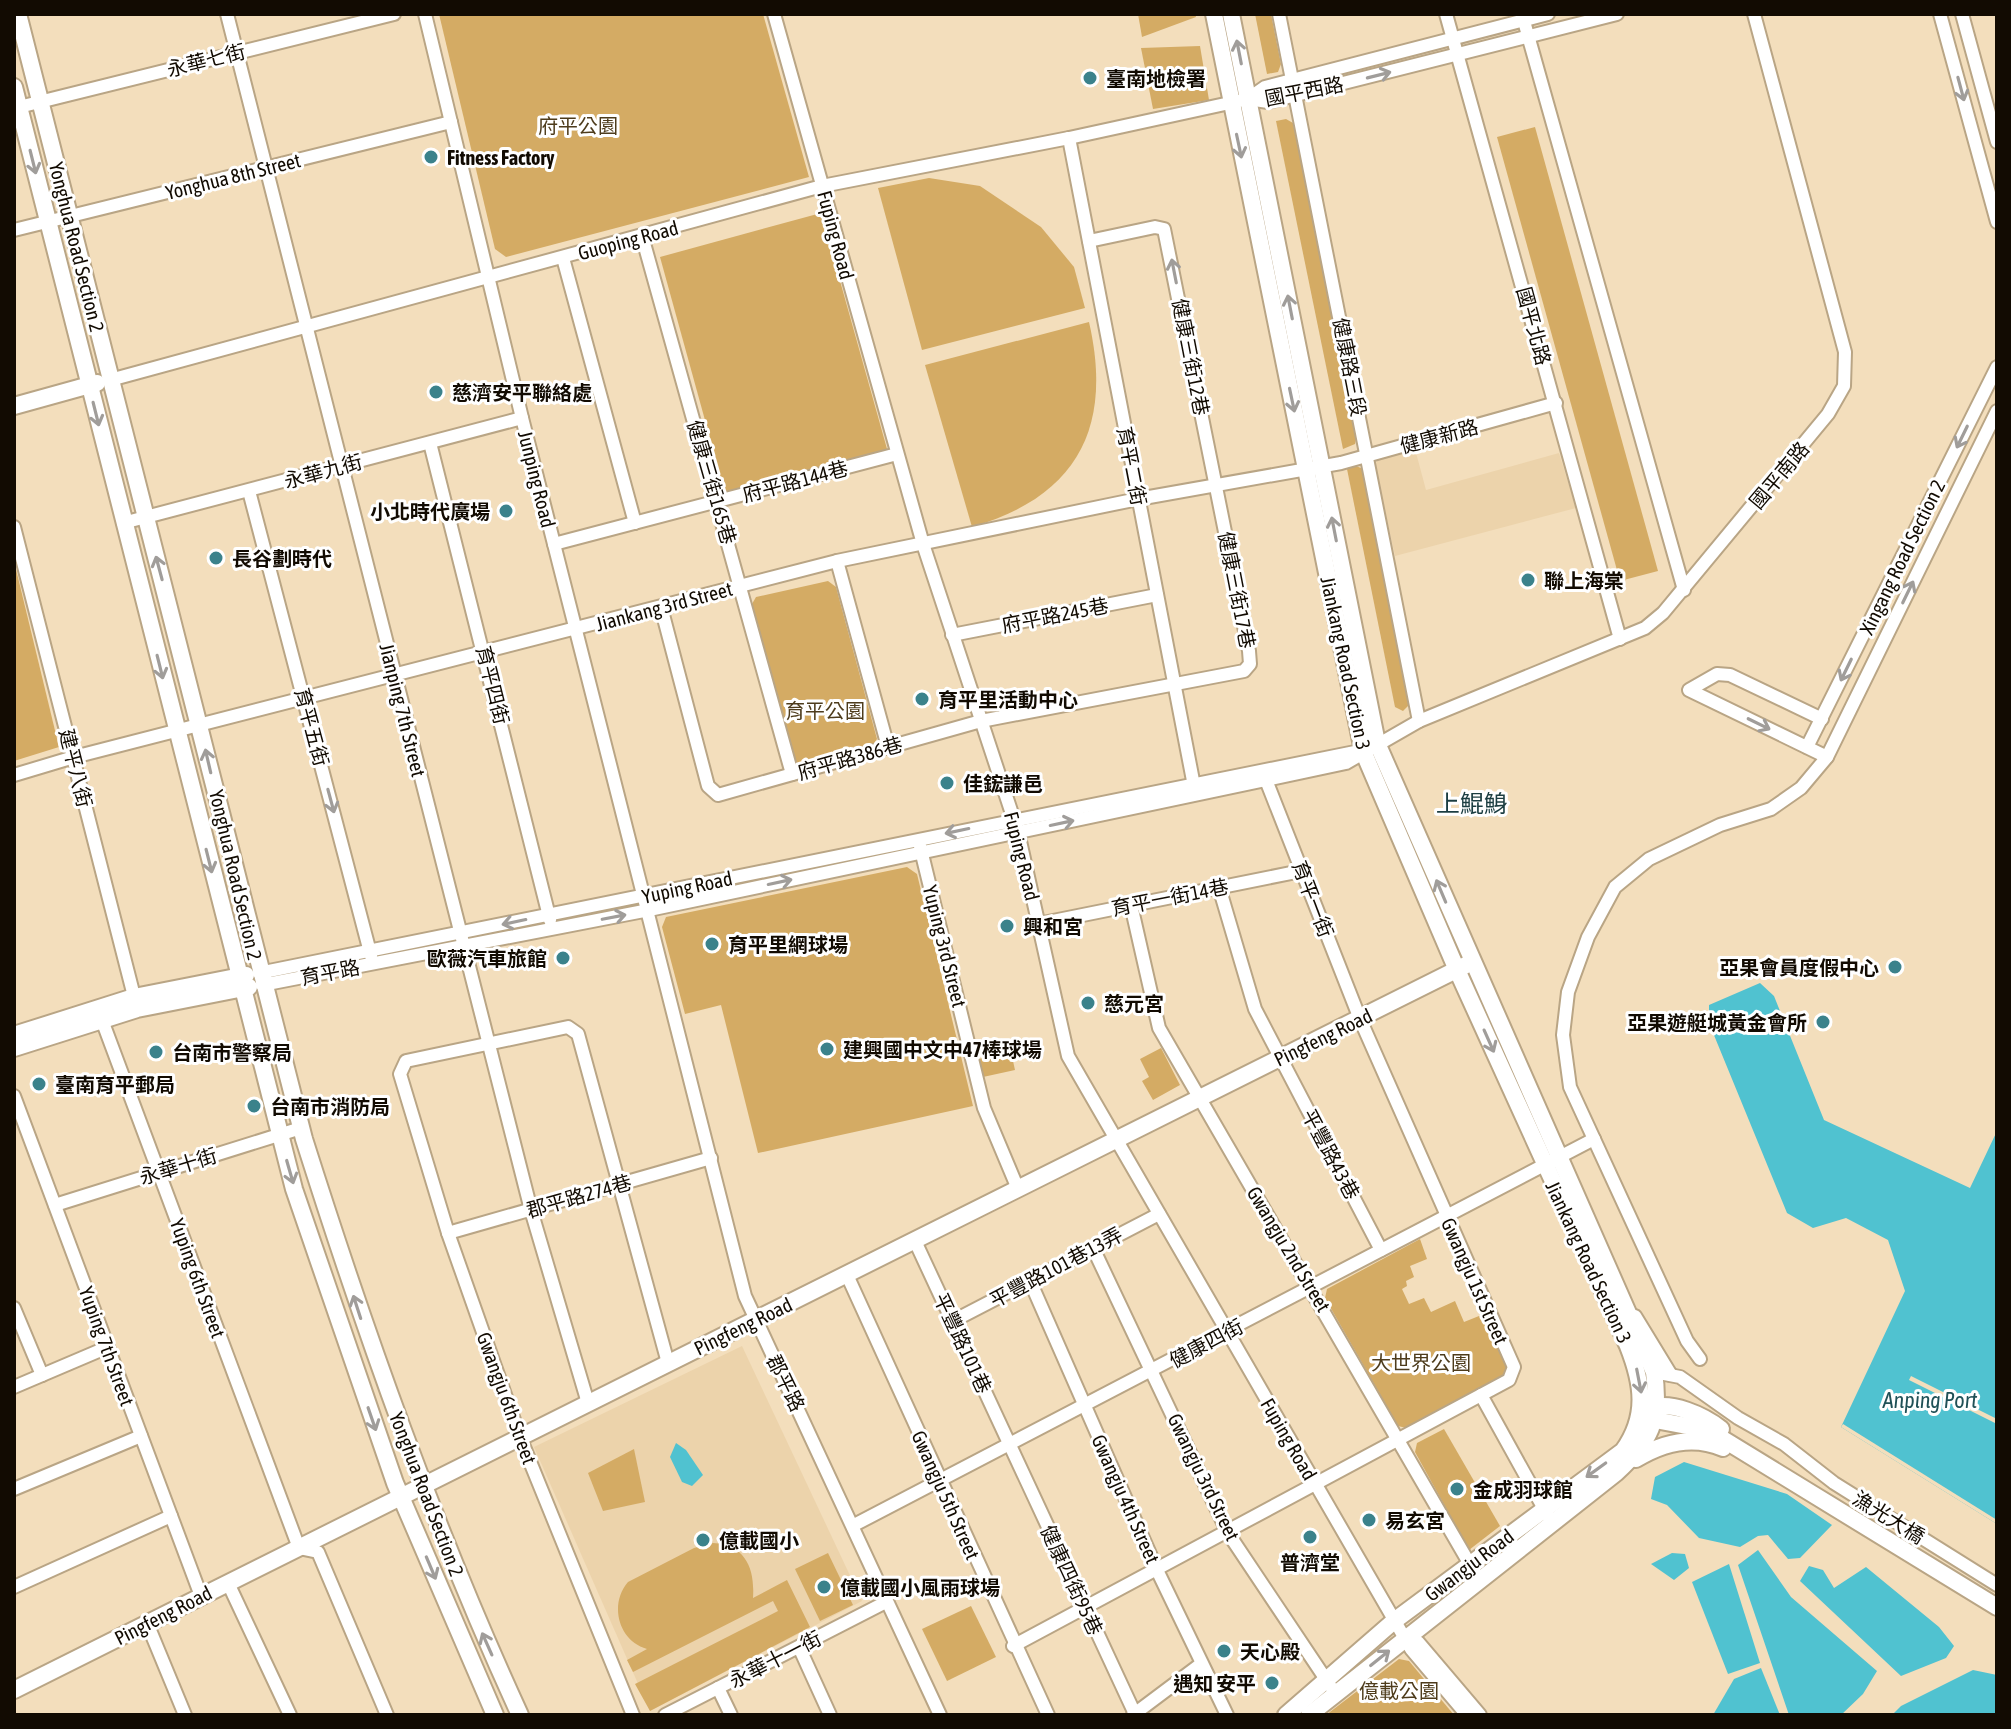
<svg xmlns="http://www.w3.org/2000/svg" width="2011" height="1729" font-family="'Asap Condensed','Noto Sans TC',sans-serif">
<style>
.built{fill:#ecd3ab}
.green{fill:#d4ab64}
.water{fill:#50c2d0}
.pier{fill:#f3debc}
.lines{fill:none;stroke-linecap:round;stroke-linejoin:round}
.street-casing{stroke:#b9a585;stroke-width:16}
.secondary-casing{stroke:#b9a585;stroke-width:20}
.street{stroke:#fff;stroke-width:12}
.secondary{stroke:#fff;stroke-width:16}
.oneway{stroke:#a09d9a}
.poi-dot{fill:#3b828b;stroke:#fff;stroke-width:3}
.labels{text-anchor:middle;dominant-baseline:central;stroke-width:6;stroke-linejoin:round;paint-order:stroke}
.street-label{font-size:20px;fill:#120b02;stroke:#fff}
.poi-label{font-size:20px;font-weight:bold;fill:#120b02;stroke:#fff;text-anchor:start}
.park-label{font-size:20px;fill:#4e3c1c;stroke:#fff}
.water-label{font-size:22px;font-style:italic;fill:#205157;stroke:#fff}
.quarter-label{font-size:24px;fill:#1b3d41;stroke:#fff}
</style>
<rect width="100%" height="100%" fill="#f3debc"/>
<!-- built -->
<g class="built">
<path d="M1415,449L1426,490L1559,453L1576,508L1395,556L1375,465L1378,459Z"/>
<path d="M742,1346L862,1601L650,1711L534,1447Z"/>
</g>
<!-- green -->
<g class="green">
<path d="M439,14H763L809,177L506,257L495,249Z"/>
<path d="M1138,14H1195L1196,17L1142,37Z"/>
<path d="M1255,14H1271L1281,64L1278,72L1267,74Z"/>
<path d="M1200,46L1209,100L1153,109L1141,48Z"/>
<path d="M1286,119L1293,123L1357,435L1355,444L1343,449L1276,121Z"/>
<path d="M1535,127L1658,571L1620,581L1497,137Z"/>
<path d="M929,178L980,186L1041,227L1074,267L1085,308L922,350L878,188Z"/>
<path d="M821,213L889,456L727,500L660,257Z"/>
<path d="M1089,322C1113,427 1078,496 972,527L925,365Z"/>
<path d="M1354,465L1363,469L1411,703L1403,711L1395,707L1347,469Z"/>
<path d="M14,561L59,747L14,761Z"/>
<path d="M828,581L836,587L877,739L872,746L802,766L794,762L752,604L756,597Z"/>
<path d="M907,867L917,874L973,1106L758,1153L721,1005L685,1014L662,927L666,917Z"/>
<path d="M1161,1048L1180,1085L1153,1100L1142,1081L1149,1077L1140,1059Z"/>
<path d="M1011,1052L1015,1070L983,1077L979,1059Z"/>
<path d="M1420,1239L1427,1259L1410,1266L1414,1277L1406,1281L1407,1286L1402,1289L1409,1304L1424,1298L1431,1312L1455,1301L1464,1322L1484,1314L1509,1368L1506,1376L1406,1428L1398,1426L1325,1298L1327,1289Z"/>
<path d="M1444,1429L1500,1526L1469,1550L1415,1452L1417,1443Z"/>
<path d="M634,1449L645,1502L603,1511L588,1473Z"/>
<path d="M713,1543C746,1545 755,1569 753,1598L787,1580L810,1627L650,1711L635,1684L778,1611L773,1601L633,1672L627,1660L647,1649C618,1641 609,1604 628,1582L694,1548Z"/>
<path d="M828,1553L853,1605L820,1621L795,1569Z"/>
<path d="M971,1606L996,1657L947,1681L922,1629Z"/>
<path d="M1399,1659L1409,1661L1454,1715H1326Z"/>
</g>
<!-- water -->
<g class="water">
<path d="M1760,983L1774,996L1824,1120L1970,1188L1997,1131V1524L1841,1427L1905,1291L1888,1240L1846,1218L1813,1228L1787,1213L1709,1023V1005Z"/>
<path d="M676,1443L686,1450L703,1475L692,1486L682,1482L670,1457Z"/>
<path d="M1684,1462L1787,1494L1832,1525L1800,1558L1788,1559L1768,1535L1758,1536L1740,1547L1699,1538L1667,1505L1651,1499L1655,1477Z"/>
<path d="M1758,1550L1791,1597L1877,1671L1863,1694L1841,1715H1789L1738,1565Z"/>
<path d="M1672,1553L1685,1554L1689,1568L1674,1580L1651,1564Z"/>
<path d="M1729,1564L1760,1663L1728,1674L1692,1582Z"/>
<path d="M1809,1566L1823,1570L1834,1588L1866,1567L1939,1627L1954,1646L1946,1658L1901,1676L1800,1581Z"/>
<path d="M1761,1668L1780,1715H1713L1734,1679Z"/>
<path d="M1973,1670L1997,1675V1715H1892L1901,1706Z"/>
</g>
<!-- pier -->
<g class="pier">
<path d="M1911,1376L1997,1419V1424L1909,1380Z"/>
<path d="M1843,1424L1997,1520V1524L1841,1427Z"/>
</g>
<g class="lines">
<defs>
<g id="street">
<path d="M227,14L531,1210L588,1403"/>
<path d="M425,14L522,418L745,1296L940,1715"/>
<path d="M774,14L923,544L1018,832L1068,1056L1411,1649L1467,1715"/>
<path d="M1279,14L1419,721"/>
<path d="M1446,14L1620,639"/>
<path d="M1522,14L1684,590"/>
<path d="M1940,14L1997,222"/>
<path d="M1962,14L1997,142"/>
<path d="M1248,99L1265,87L1548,14"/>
<path d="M19,107L394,14"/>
<path d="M1069,138L1195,791"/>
<path d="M14,230L451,122"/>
<path d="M642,236L792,774"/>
<path d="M563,258L635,523"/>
<path d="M110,380L822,186L1069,138L1248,99L1268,102L1617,14"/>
<path d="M430,443L550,920"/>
<path d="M249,491L371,956"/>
<path d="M123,523L522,418"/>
<path d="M14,527L136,1004"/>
<path d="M554,544L897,454"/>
<path d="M837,561L888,747"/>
<path d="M661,607L708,786L718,795L981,721L1244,671L1250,664L1249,651L1164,229L1155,227L1089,241"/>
<path d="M952,635L1157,595"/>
<path d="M1822,719L1730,675L1717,674L1689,690L1827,757L1997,411"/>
<path d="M1807,747L1997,367"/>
<path d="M14,775L74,757L837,561L1138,499L1341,463L1556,403"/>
<path d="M1266,780L1360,1019L1514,1367L1509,1380L1481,1395L1548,1516"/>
<path d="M920,846L984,1108L1018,1189"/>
<path d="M1219,887L1255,1009L1381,1250"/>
<path d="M1131,905L1159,1028L1479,1580"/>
<path d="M1038,924L1301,871"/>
<path d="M259,973L1360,751"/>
<path d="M262,985L649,910L1346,763L1419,721L1645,628L1663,613L1828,414L1844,386L1845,352L1754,14"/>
<path d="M99,1012L299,1548L318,1552L387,1715"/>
<path d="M14,1096L201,1596"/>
<path d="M55,1205L301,1128"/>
<path d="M448,1233L711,1158"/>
<path d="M915,1241L1135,1714"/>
<path d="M1093,1248L1228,1533L1331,1687"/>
<path d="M847,1275L1048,1715"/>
<path d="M1030,1281L1157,1570L1227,1715"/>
<path d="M14,1308L42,1375"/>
<path d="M1635,1316L1671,1375"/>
<path d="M953,1321L1159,1214"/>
<path d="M1700,1359L1687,1341L1570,1087L1563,1035L1568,992L1588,937L1615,887L1649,859L1720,825L1771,809L1801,788L1827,757"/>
<path d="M1654,1372L1680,1377L1738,1418L1784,1444L1834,1483L1997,1585"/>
<path d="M14,1387L108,1347"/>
<path d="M14,1489L141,1436"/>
<path d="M854,1525L1594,1139"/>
<path d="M228,1583L290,1715"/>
<path d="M14,1587L171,1516"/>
<path d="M147,1623L185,1715"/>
<path d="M1407,1637L1418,1642L1480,1715"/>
<path d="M1013,1646L1481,1395"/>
<path d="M799,1647L830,1715"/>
<path d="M718,1688L731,1715"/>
<path d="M633,1715L520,1437L448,1233L400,1074L406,1061L568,1027L578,1034L668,1363"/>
<path d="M665,1715L886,1602"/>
<path d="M1133,1715L1201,1664"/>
</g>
<g id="secondary">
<path d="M18,14L304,1139C366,1335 434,1528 520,1715"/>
<path d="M1214,14L1363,751L1457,970L1628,1346C1643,1384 1648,1416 1623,1451L1394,1621L1286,1715"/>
<path d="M1231,14L1377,743L1654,1372C1661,1421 1651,1440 1616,1473L1309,1715"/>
<path d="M14,87L294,1189L395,1483L495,1715"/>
<path d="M14,406L97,383"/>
<path d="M14,1035L134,997L246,975"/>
<path d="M14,1048L137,1009L249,987"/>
<path d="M1650,1408C1672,1401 1703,1415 1721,1429"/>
<path d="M1647,1414L1655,1420L1708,1430L1997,1607"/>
<path d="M1636,1459C1664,1442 1693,1435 1723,1448"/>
<path d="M14,1690L1466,965"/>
</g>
</defs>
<!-- street casing -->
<use href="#street" class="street-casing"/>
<!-- secondary casing -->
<use href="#secondary" class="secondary-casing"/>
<!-- street -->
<use href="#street" class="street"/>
<!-- secondary -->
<use href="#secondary" class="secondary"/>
</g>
<!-- one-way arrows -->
<defs><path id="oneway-shaft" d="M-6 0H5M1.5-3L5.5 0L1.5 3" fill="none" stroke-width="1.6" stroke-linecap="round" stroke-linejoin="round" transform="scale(2)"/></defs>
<g class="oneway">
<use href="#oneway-shaft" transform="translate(1239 52) rotate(-101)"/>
<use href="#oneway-shaft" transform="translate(1379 75) rotate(-14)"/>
<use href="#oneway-shaft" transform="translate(1961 89) rotate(75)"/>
<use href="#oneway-shaft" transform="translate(1239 146) rotate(78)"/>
<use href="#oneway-shaft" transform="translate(33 162) rotate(76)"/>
<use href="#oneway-shaft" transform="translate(1174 271) rotate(-101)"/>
<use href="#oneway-shaft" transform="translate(1290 307) rotate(-101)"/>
<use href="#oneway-shaft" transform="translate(1292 400) rotate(78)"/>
<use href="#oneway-shaft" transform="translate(96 414) rotate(76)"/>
<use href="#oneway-shaft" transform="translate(1962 437) rotate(116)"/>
<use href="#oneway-shaft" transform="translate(1334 529) rotate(-101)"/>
<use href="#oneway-shaft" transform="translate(159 568) rotate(-105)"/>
<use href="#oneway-shaft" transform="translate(1908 592) rotate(-64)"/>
<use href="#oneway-shaft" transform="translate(160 667) rotate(76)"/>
<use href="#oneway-shaft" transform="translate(1846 670) rotate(116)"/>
<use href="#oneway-shaft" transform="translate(1759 724) rotate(26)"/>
<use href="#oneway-shaft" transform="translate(208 761) rotate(-103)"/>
<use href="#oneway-shaft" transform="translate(331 801) rotate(75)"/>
<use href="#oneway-shaft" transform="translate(1062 823) rotate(-12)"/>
<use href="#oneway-shaft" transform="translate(957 831) rotate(168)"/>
<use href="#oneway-shaft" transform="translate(209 861) rotate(76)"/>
<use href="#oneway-shaft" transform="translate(780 882) rotate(-12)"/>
<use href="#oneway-shaft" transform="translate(1441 891) rotate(-113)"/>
<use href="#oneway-shaft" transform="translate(614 917) rotate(-11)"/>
<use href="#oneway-shaft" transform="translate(514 922) rotate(168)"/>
<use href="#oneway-shaft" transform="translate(1489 1041) rotate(66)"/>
<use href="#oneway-shaft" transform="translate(290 1172) rotate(74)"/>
<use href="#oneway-shaft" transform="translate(357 1307) rotate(-108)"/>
<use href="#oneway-shaft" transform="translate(1639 1381) rotate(79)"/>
<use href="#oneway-shaft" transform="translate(372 1419) rotate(71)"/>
<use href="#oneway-shaft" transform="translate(1596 1470) rotate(144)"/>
<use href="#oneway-shaft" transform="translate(431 1568) rotate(67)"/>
<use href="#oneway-shaft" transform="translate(487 1644) rotate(-114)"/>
<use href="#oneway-shaft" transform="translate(1380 1658) rotate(-39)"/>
</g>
<!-- markers -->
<g class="poi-dot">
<circle cx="1090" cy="78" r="8"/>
<circle cx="431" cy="157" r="8"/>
<circle cx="436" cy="392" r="8"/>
<circle cx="506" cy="511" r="8"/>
<circle cx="216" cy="558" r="8"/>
<circle cx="1528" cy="580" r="8"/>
<circle cx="922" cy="699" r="8"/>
<circle cx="947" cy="783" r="8"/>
<circle cx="1007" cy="926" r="8"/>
<circle cx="712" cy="944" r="8"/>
<circle cx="563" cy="958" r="8"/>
<circle cx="1895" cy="967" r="8"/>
<circle cx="1088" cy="1003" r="8"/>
<circle cx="1823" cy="1022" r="8"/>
<circle cx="827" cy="1049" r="8"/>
<circle cx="156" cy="1052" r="8"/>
<circle cx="39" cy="1084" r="8"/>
<circle cx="254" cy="1106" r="8"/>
<circle cx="1457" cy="1489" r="8"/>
<circle cx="1369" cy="1520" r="8"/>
<circle cx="1310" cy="1537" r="8"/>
<circle cx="703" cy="1540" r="8"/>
<circle cx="824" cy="1587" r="8"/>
<circle cx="1224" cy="1651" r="8"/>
<circle cx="1272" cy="1683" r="8"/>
</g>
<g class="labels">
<!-- street labels -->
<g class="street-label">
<text transform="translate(206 60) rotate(-14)">永華七街</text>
<text transform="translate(1304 91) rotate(-11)">國平西路</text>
<text transform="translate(233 176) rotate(-14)">Yonghua 8th Street</text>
<text transform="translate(836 235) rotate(75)">Fuping Road</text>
<text transform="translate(628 240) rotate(-15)">Guoping Road</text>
<text transform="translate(77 247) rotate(76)">Yonghua Road Section 2</text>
<text transform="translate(1534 326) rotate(75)">國平北路</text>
<text transform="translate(1191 357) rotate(79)">健康三街12巷</text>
<text transform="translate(1350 367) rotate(79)">健康路三段</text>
<text transform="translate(1439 436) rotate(-15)">健康新路</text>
<text transform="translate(1132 466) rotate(79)">育平二街</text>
<text transform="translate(323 471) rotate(-15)">永華九街</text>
<text transform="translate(1779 475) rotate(-50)">國平南路</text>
<text transform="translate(537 479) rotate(76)">Junping Road</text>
<text transform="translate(795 481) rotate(-15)">府平路144巷</text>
<text transform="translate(712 482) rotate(74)">健康三街165巷</text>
<text transform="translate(1902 557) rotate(-64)">Xingang Road Section 2</text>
<text transform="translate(1237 590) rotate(79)">健康三街17巷</text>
<text transform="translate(664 606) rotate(-15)">Jiankang 3rd Street</text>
<text transform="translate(1055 615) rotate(-11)">府平路245巷</text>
<text transform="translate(1346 663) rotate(78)">Jiankang Road Section 3</text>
<text transform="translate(493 685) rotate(76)">育平四街</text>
<text transform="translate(403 710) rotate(76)">Jianping 7th Street</text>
<text transform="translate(312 727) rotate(75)">育平五街</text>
<text transform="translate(850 758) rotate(-16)">府平路386巷</text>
<text transform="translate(76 768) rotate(76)">建平八街</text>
<text transform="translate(1022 856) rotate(76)">Fuping Road</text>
<text transform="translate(236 875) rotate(77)">Yonghua Road Section 2</text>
<text transform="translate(687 887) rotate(-12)">Yuping Road</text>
<text transform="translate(1170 897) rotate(-11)">育平一街14巷</text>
<text transform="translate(1313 899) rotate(69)">育平一街</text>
<text transform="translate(945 946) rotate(76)">Yuping 3rd Street</text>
<text transform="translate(330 972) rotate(-11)">育平路</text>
<text transform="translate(1323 1037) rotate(-26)">Pingfeng Road</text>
<text transform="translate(1331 1154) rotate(62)">平豐路43巷</text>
<text transform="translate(178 1166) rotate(-17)">永華十街</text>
<text transform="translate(579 1196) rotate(-16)">郡平路274巷</text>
<text transform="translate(1289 1249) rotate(59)">Gwangju 2nd Street</text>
<text transform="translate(1589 1262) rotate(65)">Jiankang Road Section 3</text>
<text transform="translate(1056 1267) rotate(-28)">平豐路101巷13弄</text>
<text transform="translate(198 1278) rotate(70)">Yuping 6th Street</text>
<text transform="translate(1475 1281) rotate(66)">Gwangju 1st Street</text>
<text transform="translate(743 1326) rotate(-26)">Pingfeng Road</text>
<text transform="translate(963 1343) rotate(65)">平豐路101巷</text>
<text transform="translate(1206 1343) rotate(-28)">健康四街</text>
<text transform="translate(107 1346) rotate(70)">Yuping 7th Street</text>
<text transform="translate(786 1383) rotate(64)">郡平路</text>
<text transform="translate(507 1398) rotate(70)">Gwangju 6th Street</text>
<text transform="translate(1289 1439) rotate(60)">Fuping Road</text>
<text transform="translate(1204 1477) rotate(64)">Gwangju 3rd Street</text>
<text transform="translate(427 1494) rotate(69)">Yonghua Road Section 2</text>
<text transform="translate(946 1495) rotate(66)">Gwangju 5th Street</text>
<text transform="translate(1126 1499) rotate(66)">Gwangju 4th Street</text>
<text transform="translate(1889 1517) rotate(32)">漁光大橋</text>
<text transform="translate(1469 1565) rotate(-37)">Gwangju Road</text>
<text transform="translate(1072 1580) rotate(65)">健康四街95巷</text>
<text transform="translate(163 1615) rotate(-27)">Pingfeng Road</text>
<text transform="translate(775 1659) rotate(-27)">永華十一街</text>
</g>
<!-- poi labels -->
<g class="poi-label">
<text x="1106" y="78">臺南地檢署</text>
<text x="447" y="157">Fitness Factory</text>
<text x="452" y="392">慈濟安平聯絡處</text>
<text x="490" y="511" text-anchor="end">小北時代廣場</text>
<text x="232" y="558">長谷劃時代</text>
<text x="1544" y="580">聯上海棠</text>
<text x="938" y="699">育平里活動中心</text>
<text x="963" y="783">佳鋐謙邑</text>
<text x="1023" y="926">興和宮</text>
<text x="728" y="944">育平里網球場</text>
<text x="547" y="958" text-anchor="end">歐薇汽車旅館</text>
<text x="1879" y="967" text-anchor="end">亞果會員度假中心</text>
<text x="1104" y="1003">慈元宮</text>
<text x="1807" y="1022" text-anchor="end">亞果遊艇城黃金會所</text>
<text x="843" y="1049">建興國中文中47棒球場</text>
<text x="172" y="1052">台南市警察局</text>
<text x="55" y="1084">臺南育平郵局</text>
<text x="270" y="1106">台南市消防局</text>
<text x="1473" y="1489">金成羽球館</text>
<text x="1385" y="1520">易玄宮</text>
<text x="719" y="1540">億載國小</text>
<text x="1310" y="1562" text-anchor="middle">普濟堂</text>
<text x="840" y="1587">億載國小風雨球場</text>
<text x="1240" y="1651">天心殿</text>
<text x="1256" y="1683" text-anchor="end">遇知 安平</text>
</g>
<!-- park labels -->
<g class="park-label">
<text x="578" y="125">府平公園</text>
<text x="825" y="710">育平公園</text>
<text x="1421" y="1362">大世界公園</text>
<text x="1399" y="1690">億載公園</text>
</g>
<!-- water labels -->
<g class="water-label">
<text x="1930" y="1400">Anping Port</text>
</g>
<!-- quarter labels -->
<g class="quarter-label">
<text x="1472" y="803">上鯤鯓</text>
</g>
</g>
<!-- border -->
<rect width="2011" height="1729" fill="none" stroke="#120b02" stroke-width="32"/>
</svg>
